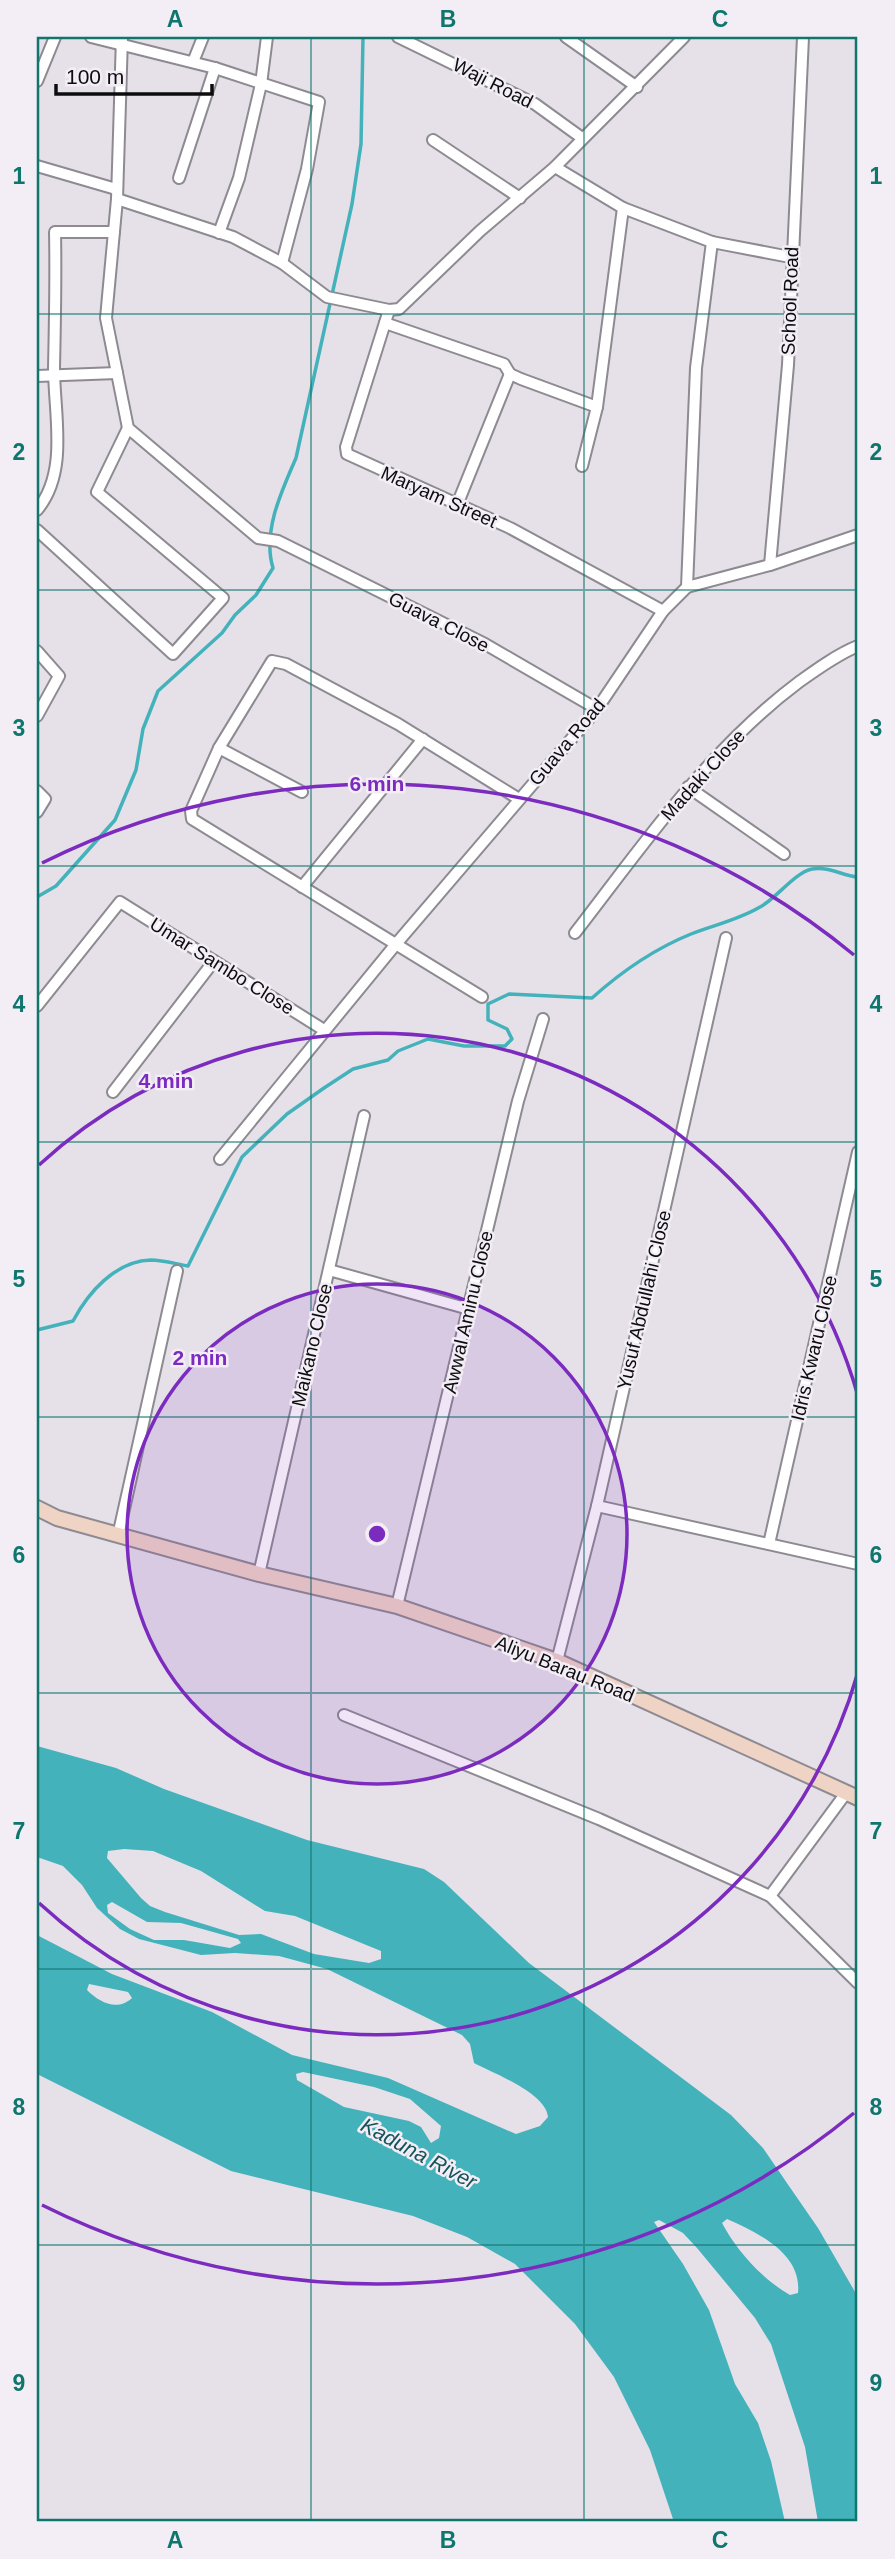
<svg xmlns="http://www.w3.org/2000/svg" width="895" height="2559" font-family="Helvetica,sans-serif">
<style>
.water{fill:#44b2bb;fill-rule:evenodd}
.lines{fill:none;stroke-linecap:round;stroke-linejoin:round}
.stream{stroke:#44b2bb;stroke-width:3.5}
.street-casing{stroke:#8e8a91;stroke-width:14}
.secondary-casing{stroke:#8e8a91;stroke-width:18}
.street{stroke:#fff;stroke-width:10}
.secondary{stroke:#efd3c5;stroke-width:14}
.grid{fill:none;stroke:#0f766e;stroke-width:2;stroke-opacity:0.55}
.ring{fill:none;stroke:#7b2cbf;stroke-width:3.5}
.labels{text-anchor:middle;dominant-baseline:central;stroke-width:5;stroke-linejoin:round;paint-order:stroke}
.street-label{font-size:19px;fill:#0d0c0e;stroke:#f3eef6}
.water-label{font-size:21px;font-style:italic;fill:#155459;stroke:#f3eef6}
.centre{fill:#7b2cbf;stroke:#f3eef6;stroke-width:3.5}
.ring-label{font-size:21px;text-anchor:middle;font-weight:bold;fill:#7b2cbf;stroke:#f3eef6;stroke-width:5;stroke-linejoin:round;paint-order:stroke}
.neatline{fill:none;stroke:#0f766e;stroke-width:2.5}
.grid-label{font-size:23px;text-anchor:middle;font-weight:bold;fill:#0f766e}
</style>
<rect width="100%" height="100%" fill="#e6e1e9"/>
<!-- water -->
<path class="water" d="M37,1746L116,1768L164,1789L307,1840L424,1869L444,1882L529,1963L731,2115L763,2148L789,2186L818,2228L858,2297V2522H818L805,2447L771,2344L755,2318L697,2248L683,2233L659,2220L654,2222L683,2264L709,2310L735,2384L758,2423L771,2461L785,2522H674L650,2450L614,2377L575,2324L515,2264L467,2237L413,2216L231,2171L37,2074V1935L112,1974L212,2012L292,2055L388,2078L516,2134L540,2126L548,2117C546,2093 493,2073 474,2063L470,2044L462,2035L327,1969L279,1956L235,1953L201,1955L139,1939L120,1929L97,1908L82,1885L63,1866L37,1857ZM124,1849L153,1851L201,1871L265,1911L295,1916L381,1951V1959L369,1963L314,1954L261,1934L239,1935L165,1912L150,1906L141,1898L107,1858L108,1851ZM112,1902L147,1922L181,1923L238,1939L241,1943L230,1948L184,1940H154L130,1929L108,1913L107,1905ZM89,1984L128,1992L132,1998C117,2012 99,2002 87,1990ZM303,2072L374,2087L410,2099L441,2126L439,2138L431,2143L421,2127L409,2121L344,2107L297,2080L296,2074ZM727,2219C758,2233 802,2253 798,2293L790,2295C762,2279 737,2251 722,2223Z"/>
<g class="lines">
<!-- stream -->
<g class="stream">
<path d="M37,897L56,886L115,820L136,770L143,729L158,691L222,633L235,615L256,595L273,568C262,532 282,490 296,458L352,204L361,144L363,37"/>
<path d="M37,1330L73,1321C88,1293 115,1261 151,1260C163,1260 176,1264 188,1266L242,1157L287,1114L324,1088L353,1069L388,1060L398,1051L428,1039L464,1046H505L512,1039L507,1029L488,1020V1004L509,994L592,998C621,972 654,949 691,934C714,925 738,920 760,907C777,898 794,873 812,869C830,866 842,876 858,877"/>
</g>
<defs>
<g id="street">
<path d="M91,37L215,68L319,102L307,169L282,263"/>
<path d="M122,37L117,199L106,318L128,428L258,538L278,541L485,644L597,709"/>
<path d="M398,37L535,104L582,138"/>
<path d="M566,37L637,87"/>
<path d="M193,62L203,37"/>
<path d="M37,81L55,37"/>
<path d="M433,140L520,198"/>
<path d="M37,166L116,189"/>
<path d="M555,167L623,208L712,242L790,257"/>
<path d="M179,178L215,68"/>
<path d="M117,199L233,237L282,263L327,297L389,310L399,309L480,231L555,167L684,37"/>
<path d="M219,233L239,178L261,84L267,37"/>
<path d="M389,310L346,447L347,454L510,528L663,611"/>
<path d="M385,323L504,364L510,374L521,379L597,407"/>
<path d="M37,376L117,373"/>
<path d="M582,466L597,407L623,208"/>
<path d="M457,505L510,374"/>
<path d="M37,510C69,472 54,414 54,368C55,323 56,277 55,232H114"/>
<path d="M37,530L173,654L223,598L97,492L128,428"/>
<path d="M770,565L788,365L803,37"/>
<path d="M687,587L770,565L858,535"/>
<path d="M37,651L59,676L37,716"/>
<path d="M219,748L302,792"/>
<path d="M688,787L784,854"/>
<path d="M37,791L45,799L37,812"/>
<path d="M302,887L423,739"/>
<path d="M575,933C644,844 708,750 799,682C817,669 838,654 858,646"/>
<path d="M482,997L192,819L191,811L219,748L272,661L286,664L398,724L519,799"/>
<path d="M37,1006L120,902L324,1030"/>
<path d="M113,1092L214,961"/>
<path d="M220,1159L396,944L597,709L663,611L687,587L696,368L712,242"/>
<path d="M329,1270L469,1309"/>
<path d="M597,1506L858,1564"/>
<path d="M118,1536L177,1271"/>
<path d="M769,1544L858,1152"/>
<path d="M259,1574L364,1116"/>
<path d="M397,1606L518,1101L543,1019"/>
<path d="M557,1661L597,1506L726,938"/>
<path d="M344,1715L599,1819L770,1896L858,1983"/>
<path d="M770,1896L846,1793"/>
</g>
<path id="secondary" d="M37,1508L57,1518L259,1574L397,1606L557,1661L858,1798"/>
</defs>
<!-- street casing -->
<use href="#street" class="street-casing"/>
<!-- secondary casing -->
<use href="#secondary" class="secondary-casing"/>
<!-- street -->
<use href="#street" class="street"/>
<!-- secondary -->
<use href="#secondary" class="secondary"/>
</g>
<!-- grid -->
<path class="grid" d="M311,37V2522M584,37V2522M37,314H858M37,590H858M37,866H858M37,1142H858M37,1417H858M37,1693H858M37,1969H858M37,2245H858"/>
<!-- distance rings -->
<circle cx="377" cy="1534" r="250" fill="#7b2cbf" fill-opacity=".12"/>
<g class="ring">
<circle cx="377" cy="1534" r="250"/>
<path d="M858 1672A500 500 0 0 1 39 1903M39 1165A500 500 0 0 1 858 1396"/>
<path d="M854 2113A750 750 0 0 1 42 2205M42 863A750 750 0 0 1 854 955"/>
</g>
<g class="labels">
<!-- street labels -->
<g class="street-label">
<text transform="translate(493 83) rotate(27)">Waji Road</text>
<text transform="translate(790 301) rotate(-88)">School Road</text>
<text transform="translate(439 497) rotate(24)">Maryam Street</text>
<text transform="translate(439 622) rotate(27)">Guava Close</text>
<text transform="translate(567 742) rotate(-50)">Guava Road</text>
<text transform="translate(703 775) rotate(-48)">Madaki Close</text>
<text transform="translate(222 966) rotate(32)">Umar Sambo Close</text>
<text transform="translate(644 1300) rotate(-77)">Yusuf Abdullahi Close</text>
<text transform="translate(468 1312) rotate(-77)">Awwal Aminu Close</text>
<text transform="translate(312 1345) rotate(-77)">Maikano Close</text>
<text transform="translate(814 1348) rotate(-77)">Idris Kwaru Close</text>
<text transform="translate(565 1669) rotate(22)">Aliyu Barau Road</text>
</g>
<!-- water labels -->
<g class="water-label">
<text transform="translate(419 2153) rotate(28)">Kaduna River</text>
</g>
</g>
<circle cx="377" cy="1534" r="10" class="centre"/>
<g class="ring-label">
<text x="377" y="791">6 min</text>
<text x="166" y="1088">4 min</text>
<text x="200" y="1365">2 min</text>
</g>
<!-- border -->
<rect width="895" height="2559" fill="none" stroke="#f3eef6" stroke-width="77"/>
<!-- scale -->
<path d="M56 84v10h156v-10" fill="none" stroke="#0d0c0e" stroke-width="3.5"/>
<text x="66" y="84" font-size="21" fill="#0d0c0e" stroke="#f3eef6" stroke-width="5" paint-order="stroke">100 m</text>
<rect x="38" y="38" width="818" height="2482" class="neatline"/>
<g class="grid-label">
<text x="175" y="27">A</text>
<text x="448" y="27">B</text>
<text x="720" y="27">C</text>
<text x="19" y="184">1</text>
<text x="876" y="184">1</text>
<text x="19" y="460">2</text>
<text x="876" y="460">2</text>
<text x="19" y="736">3</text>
<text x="876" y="736">3</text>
<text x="19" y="1012">4</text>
<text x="876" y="1012">4</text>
<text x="19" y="1287">5</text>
<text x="876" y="1287">5</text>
<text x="19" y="1563">6</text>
<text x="876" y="1563">6</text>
<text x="19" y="1839">7</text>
<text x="876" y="1839">7</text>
<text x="19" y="2115">8</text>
<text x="876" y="2115">8</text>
<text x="19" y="2391">9</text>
<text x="876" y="2391">9</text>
<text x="175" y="2548">A</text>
<text x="448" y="2548">B</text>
<text x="720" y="2548">C</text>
</g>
</svg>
